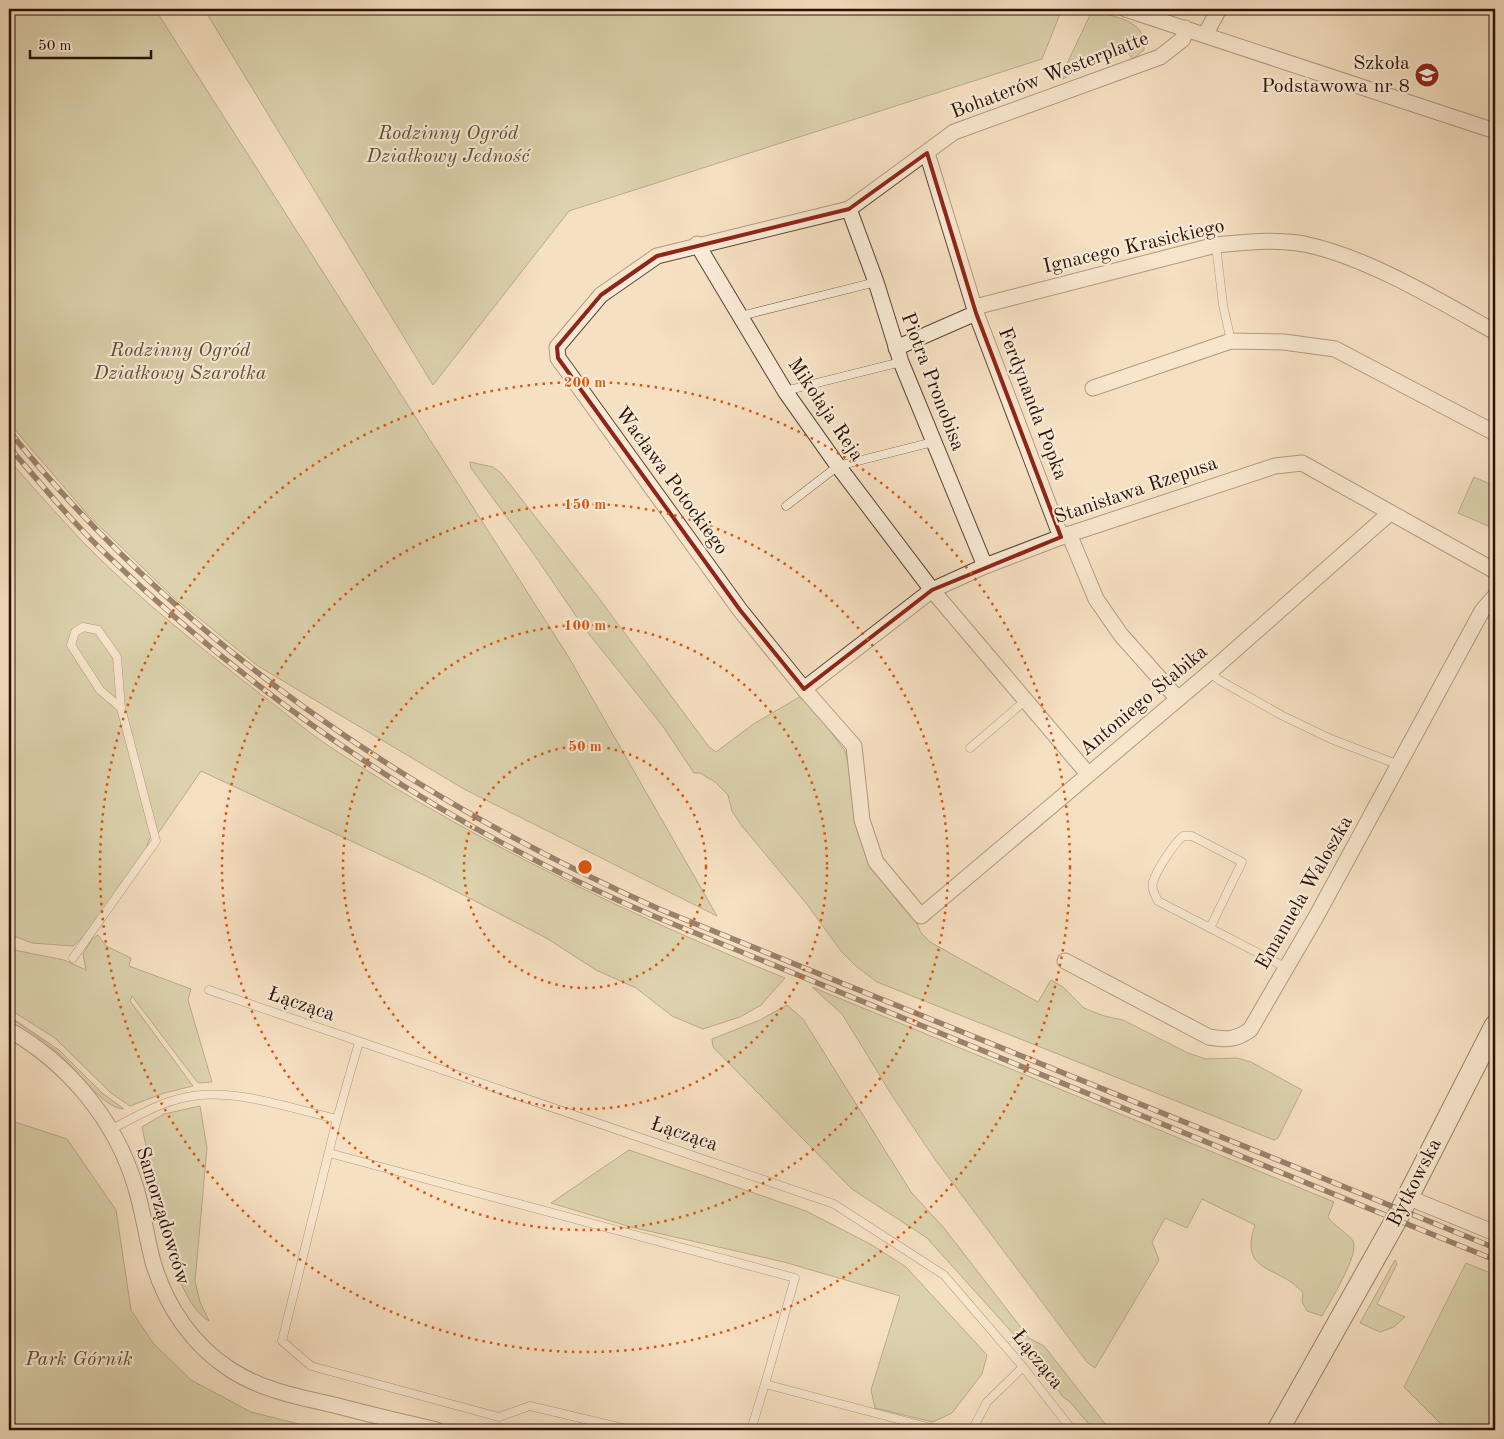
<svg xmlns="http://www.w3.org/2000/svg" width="1504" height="1439" font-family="'Old Standard TT',serif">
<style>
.green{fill:#bdc293;stroke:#74694c}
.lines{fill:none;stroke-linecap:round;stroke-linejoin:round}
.lane-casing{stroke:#5d4435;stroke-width:9}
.street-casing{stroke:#5d4435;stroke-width:17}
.secondary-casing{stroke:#2a1006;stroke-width:23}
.lane{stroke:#f9ebd7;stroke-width:8}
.street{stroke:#f9ebd7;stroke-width:15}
.secondary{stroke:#f9ebd7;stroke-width:21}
.rail-casing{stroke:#2a1006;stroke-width:5.5}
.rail{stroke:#f9ebd7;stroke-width:4;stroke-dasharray:11;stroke-linecap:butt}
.marked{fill:none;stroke:#8f2418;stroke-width:4;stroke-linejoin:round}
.ring{fill:none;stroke:#de550c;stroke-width:2.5;stroke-dasharray:2.5 5}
.labels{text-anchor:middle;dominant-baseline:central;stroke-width:4.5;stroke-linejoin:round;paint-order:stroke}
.poi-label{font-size:20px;fill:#2a1006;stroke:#f9ebd7;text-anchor:end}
.street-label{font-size:20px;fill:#2a1006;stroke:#f9ebd7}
.park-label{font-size:20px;font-style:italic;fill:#5d4e37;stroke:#f9ebd7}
.centre{fill:#de550c;stroke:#f9ebd7;stroke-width:2.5}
.ring-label{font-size:15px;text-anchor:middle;font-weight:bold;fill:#de550c;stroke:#f9ebd7;stroke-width:4.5;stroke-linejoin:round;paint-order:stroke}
</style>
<rect width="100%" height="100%" fill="#f6e0c2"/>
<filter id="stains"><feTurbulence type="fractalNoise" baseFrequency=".004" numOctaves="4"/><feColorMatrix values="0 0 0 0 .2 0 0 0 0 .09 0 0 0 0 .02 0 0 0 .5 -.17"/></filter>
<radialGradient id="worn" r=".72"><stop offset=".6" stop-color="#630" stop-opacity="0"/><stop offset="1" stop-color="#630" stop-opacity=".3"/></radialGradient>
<!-- green -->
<g class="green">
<path d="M9,9H155L568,656L717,916L464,789L258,666L174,598L88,515L9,423Z"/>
<path d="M204,9H1062L1042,59L569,211L433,385Z"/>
<path d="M1092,11C1115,17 1148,20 1144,50L1133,59L1124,49L1072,69L1074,74L1062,79L1061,76Z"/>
<path d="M9,460C34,488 59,517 85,544C137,597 196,644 254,689C283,711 311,735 341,754C481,845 631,915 785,978L761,1005L740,1017L703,1029L672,1016L636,988L596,970L548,939L479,903L426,876L201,771L159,832L150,838L145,851L87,933L73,946L32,943L9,934Z"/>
<path d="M470,462L493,467L501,473L595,593L709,747L716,752L755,723L803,695L845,751L875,867L900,904L916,921L921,933L930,942L1038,1002L1051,980L1063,987L1084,1008L1104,1016L1123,1020L1188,1053L1206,1059L1237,1058L1251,1062L1302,1090L1278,1138L1274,1140L877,982L857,967L841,951L806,903L742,826L732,811L728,795L715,782L700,773H694L662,725L585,629L533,553L471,468Z"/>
<path d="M1474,477L1495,486V529L1458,513Z"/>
<path d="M98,935L106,946L131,958L129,966L191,989L188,1000L212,1082L198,1083L132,996L130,1001L193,1086L164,1093L130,1106L111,1093L55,1038L9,1009V949L64,960L86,970L83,954L92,939Z"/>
<path d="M812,987L1334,1202L1328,1217C1335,1227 1349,1234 1353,1241C1360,1254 1329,1303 1322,1316L1307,1311L1302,1302L1303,1293C1279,1264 1238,1275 1255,1225L1202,1199L1187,1228L1165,1218L1152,1242L1159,1260L1095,1368L1087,1362L934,1158L893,1097L842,1014Z"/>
<path d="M787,1005L803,1019L911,1192L944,1228L1029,1338L1044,1346L1110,1430H1094L1070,1402L1063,1397L1026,1348L927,1238L852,1189L713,1047L712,1039L760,1020Z"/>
<path d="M9,1016L59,1050L102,1093L124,1109C103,1109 74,1066 57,1052C42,1039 26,1028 9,1018Z"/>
<path d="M200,1106L207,1148L195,1281L200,1302L209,1321C169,1299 152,1171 142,1127L164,1114Z"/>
<path d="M9,1120L67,1139L116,1210L131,1310L153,1343L191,1380L251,1412L323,1430H9Z"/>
<path d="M629,1150L806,1211L872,1245L906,1267L987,1355L982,1374L952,1413L933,1422L875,1408L871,1390L900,1296L784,1262L631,1227L551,1203Z"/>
<path d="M1395,1260L1397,1264L1377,1304L1405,1317L1394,1327L1380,1332L1360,1323Z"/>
<path d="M1466,1263L1495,1275V1430H1447L1404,1387Z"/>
</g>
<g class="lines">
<defs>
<g id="lane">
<path d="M1216,245L1223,305L1231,341"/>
<path d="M741,316L876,282"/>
<path d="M785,391L901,362"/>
<path d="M786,506L838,466L933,442"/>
<path d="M1210,672L1219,680L1281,715L1331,739L1399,765"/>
<path d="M970,748L1026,700"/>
<path d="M1210,928L1158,901C1155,895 1151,889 1153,882C1157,869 1173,845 1183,836H1192L1242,862L1210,928L1285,967"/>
<path d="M73,958L156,841L121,708L117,657L98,630L83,627L75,632L71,645L100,690L121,708"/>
<path d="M209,990L834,1204L944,1275L1023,1367L1072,1430"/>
<path d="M337,1119L282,1341L311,1366L499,1417L530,1406L631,1430"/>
<path d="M110,1130C135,1117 160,1102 187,1097C233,1087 292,1109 337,1119L359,1042"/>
<path d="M329,1153L795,1278L765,1384"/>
<path d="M751,1430L765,1384L939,1430"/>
<path d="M972,1430L987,1402L1023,1367"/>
</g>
<g id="street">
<path d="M1125,9L1495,131"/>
<path d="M1185,28L1183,39L1160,57L954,132L849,209L657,256L601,295L557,347L558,358L740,610L804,689L854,746L862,820L876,862L921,916L1210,672L1390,513"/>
<path d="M1205,35L1219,9"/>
<path d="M927,153L976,313L1061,537"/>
<path d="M849,209L876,282L901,362L985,566"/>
<path d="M697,244L785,391L838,466L932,590L1088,774"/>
<path d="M975,307L1216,245C1244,242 1275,239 1304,244C1365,256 1440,301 1495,332"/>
<path d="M896,348L976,313"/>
<path d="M1093,388L1231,341L1284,342L1335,349L1495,433"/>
<path d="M1069,534L1096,599L1121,635L1178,699"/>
<path d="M804,689L932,590L985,566L1061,537L1275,466L1302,463L1495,571"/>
<path d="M1065,961L1209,1037C1227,1040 1235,1040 1250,1030L1317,915L1482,611L1495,596"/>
<path d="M9,1030C68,1063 115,1120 135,1185C143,1210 146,1236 153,1262C166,1306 192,1345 231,1370C262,1390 298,1397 334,1405C368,1414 402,1422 437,1430"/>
<path d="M1407,1197L1495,1233"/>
</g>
<path id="secondary" d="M1278,1430L1396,1220L1495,1026"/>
</defs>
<!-- lane casing -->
<use href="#lane" class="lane-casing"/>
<!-- street casing -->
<use href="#street" class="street-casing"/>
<!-- secondary casing -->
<use href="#secondary" class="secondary-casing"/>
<!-- lane -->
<use href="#lane" class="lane"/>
<!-- street -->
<use href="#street" class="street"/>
<!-- secondary -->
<use href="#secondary" class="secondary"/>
<defs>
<g id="rail">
<path d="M9,431C180,643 412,799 659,909L1495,1248"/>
<path d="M9,447C41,484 72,522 107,555C267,709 452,830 656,917L1495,1260"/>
</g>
</defs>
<!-- rail casing -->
<use href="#rail" class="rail-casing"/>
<!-- rail -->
<use href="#rail" class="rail"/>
</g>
<!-- marked area -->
<path d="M0 0H1504V1439H0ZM927,153L976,313L1061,537L932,590L804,689L740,610L558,358L557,347L601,295L657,256L849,209Z" fill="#f6e0c2" fill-opacity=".55" fill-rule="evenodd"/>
<path class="marked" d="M927,153L976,313L1061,537L932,590L804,689L740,610L558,358L557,347L601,295L657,256L849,209Z"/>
<!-- distance rings -->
<g class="ring">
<circle cx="585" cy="867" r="121"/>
<circle cx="585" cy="867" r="242"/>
<circle cx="585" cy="867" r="363"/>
<circle cx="585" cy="867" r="485"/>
</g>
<!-- icons -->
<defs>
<symbol id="school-disc" viewBox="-11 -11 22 22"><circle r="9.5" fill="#8f2418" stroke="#f9ebd7"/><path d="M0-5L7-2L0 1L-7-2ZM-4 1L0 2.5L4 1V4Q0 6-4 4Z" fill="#fff"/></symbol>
</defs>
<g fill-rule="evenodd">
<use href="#school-disc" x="1413" y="61" width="28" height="28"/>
</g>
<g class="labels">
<!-- poi labels -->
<g class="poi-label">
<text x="1410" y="64">Szkoła<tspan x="1410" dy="23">Podstawowa nr 8</tspan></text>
</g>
<!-- street labels -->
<g class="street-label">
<text transform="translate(1050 76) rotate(-21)">Bohaterów Westerplatte</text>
<text transform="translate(1134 247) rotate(-13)">Ignacego Krasickiego</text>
<text transform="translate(932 382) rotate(69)">Piotra Pronobisa</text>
<text transform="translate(1032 404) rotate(69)">Ferdynanda Popka</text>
<text transform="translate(825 410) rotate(56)">Mikołaja Reja</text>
<text transform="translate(671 481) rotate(54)">Wacława Potockiego</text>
<text transform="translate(1136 491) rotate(-19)">Stanisława Rzepusa</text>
<text transform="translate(1144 701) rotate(-40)">Antoniego Stabika</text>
<text transform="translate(1305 893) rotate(-60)">Emanuela Waloszka</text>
<text transform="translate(301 1005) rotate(19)">Łącząca</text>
<text transform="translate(684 1135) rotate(19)">Łącząca</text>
<text transform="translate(1415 1183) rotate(-63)">Bytkowska</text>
<text transform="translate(162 1216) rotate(73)">Samorządowców</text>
<text transform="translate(1037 1360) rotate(51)">Łącząca</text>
</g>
<!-- park labels -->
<g class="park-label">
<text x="448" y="134">Rodzinny Ogród<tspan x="448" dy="23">Działkowy Jedność</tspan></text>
<text x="180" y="351">Rodzinny Ogród<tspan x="180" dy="23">Działkowy Szarotka</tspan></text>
<text x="79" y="1360">Park Górnik</text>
</g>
</g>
<circle cx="585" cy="867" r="8" class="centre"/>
<g class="ring-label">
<text x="585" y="387">200 m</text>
<text x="585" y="509">150 m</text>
<text x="585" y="630">100 m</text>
<text x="585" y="751">50 m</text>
</g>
<!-- margin -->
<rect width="1504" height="1439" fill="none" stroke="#f6e0c2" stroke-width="30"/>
<rect x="10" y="10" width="1484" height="1419" fill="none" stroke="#2a1006" stroke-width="2.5"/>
<rect x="15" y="15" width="1474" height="1409" fill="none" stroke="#2a1006"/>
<!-- scale -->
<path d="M30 50v8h121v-8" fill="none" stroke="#2a1006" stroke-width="2.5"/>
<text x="38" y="50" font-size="15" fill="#2a1006" stroke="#f9ebd7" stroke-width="4" paint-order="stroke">50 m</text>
<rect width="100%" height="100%" filter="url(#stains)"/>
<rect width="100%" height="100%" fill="url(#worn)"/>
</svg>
